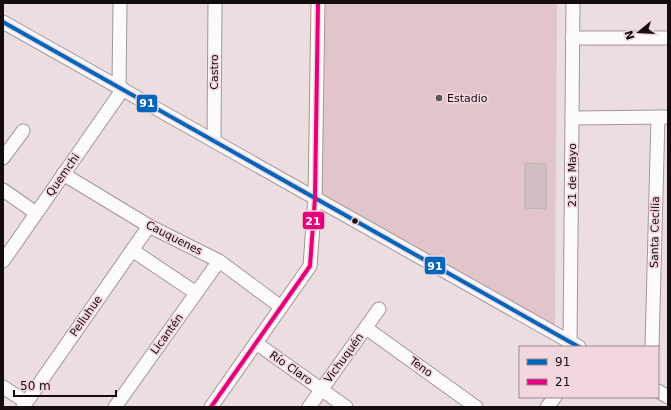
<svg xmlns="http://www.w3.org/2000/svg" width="671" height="410" font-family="'DejaVu Sans',sans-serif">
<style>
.green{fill:#e1c5cb}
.building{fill:#cfbec2;stroke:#bcb0b3}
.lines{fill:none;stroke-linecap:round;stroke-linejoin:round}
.minor-casing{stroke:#a2979a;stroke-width:15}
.minor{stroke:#fcfafa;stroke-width:13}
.bus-1-casing{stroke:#f1d7dd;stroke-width:7}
.bus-2-casing{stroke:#f1d7dd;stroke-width:7}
.bus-1{stroke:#0065bd;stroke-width:4}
.bus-2{stroke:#e5007d;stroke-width:4}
.poi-dot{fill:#605558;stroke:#f1d7dd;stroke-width:1.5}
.bus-dot{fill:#150c0e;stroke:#f1d7dd;stroke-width:1.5}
.labels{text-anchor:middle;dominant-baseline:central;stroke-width:3.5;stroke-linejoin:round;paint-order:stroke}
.street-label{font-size:11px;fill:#150c0e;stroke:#f1d7dd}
.poi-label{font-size:11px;fill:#150c0e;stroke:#f1d7dd;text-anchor:start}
.line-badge{stroke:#f1d7dd;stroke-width:1.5}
.badge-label{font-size:11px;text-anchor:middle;font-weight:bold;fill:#fff}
</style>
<rect width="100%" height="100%" fill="#ebdde0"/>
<!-- green -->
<path class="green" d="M322,3H557L555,330L320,200Z"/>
<!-- building -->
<path class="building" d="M525,163L546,164V209L525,208Z"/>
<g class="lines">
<defs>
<g id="minor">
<path d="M3,22L579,347"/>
<path d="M572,38H668"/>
<path d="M119,87L120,3"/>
<path d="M572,118L668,117"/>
<path d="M214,141L215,3"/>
<path d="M3,158L23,131"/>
<path d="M63,174L149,226L219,261L281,307"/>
<path d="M3,190L36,213"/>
<path d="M132,250L196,293"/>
<path d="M3,261L123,89"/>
<path d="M366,328L476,407"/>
<path d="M256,343L346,407"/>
<path d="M570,347L573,3"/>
<path d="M652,347L658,117"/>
<path d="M3,387L26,402"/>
<path d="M658,391L668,397"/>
<path d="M23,407L149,226"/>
<path d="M115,407L219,261"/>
<path d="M211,407L310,266L315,198L318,3"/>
<path d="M309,407L379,309"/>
<path d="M547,407L555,397"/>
</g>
</defs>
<!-- minor casing -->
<use href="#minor" class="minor-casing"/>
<!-- minor -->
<use href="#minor" class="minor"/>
<defs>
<path id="bus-1" d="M3,22L579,347"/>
<path id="bus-2" d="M211,407L310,266L315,198L318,3"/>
</defs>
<!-- bus-1 casing -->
<use href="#bus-1" class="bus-1-casing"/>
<!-- bus-2 casing -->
<use href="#bus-2" class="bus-2-casing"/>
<!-- bus-1 -->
<use href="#bus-1" class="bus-1"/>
<!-- bus-2 -->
<use href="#bus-2" class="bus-2"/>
</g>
<!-- markers -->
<circle class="poi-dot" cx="439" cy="98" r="4"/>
<circle class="bus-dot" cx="355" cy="221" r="3.5"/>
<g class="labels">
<!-- street labels -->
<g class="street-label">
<text transform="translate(214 72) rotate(-90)">Castro</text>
<text transform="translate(63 175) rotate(-55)">Quemchi</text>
<text transform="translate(572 175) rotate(-90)">21 de Mayo</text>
<text transform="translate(655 232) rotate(-89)">Santa Cecilia</text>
<text transform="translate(174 238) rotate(27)">Cauquenes</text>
<text transform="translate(86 316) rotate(-55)">Pelluhue</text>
<text transform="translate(167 334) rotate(-54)">Licantén</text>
<text transform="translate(344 358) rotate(-54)">Vichuquén</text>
<text transform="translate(421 367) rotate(36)">Teno</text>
<text transform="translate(291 368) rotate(35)">Río Claro</text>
</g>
<!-- poi labels -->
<g class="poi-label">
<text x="447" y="98">Estadio</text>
</g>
</g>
<g class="line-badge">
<rect x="136" y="94" width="22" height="19" rx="4" fill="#0065bd"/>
<rect x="302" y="211" width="23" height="19" rx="4" fill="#e5007d"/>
<rect x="424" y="256" width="22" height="19" rx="4" fill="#0065bd"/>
</g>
<g class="badge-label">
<text x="147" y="107">91</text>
<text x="313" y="225">21</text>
<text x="435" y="270">91</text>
</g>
<!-- border -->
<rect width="671" height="410" fill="none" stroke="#150c0e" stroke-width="8"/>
<!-- legend -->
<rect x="519" y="346" width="140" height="52" fill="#f1d7dd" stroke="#99868a"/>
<rect x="527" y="359" width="20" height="6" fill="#0065bd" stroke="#99868a"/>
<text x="555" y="366" font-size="12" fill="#150c0e">91</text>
<rect x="527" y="379" width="20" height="6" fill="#e5007d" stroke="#99868a"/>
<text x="555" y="386" font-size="12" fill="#150c0e">21</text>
<!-- north arrow -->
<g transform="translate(639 32) rotate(252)" stroke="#f1d7dd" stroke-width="3" paint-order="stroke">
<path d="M0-3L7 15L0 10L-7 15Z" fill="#150c0e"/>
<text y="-6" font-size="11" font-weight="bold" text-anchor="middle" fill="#150c0e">N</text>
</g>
<!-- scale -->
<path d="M14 390v6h102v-6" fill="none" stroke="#150c0e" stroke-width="2"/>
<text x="20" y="390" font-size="12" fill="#150c0e" stroke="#f1d7dd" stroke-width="3" paint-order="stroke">50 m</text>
</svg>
